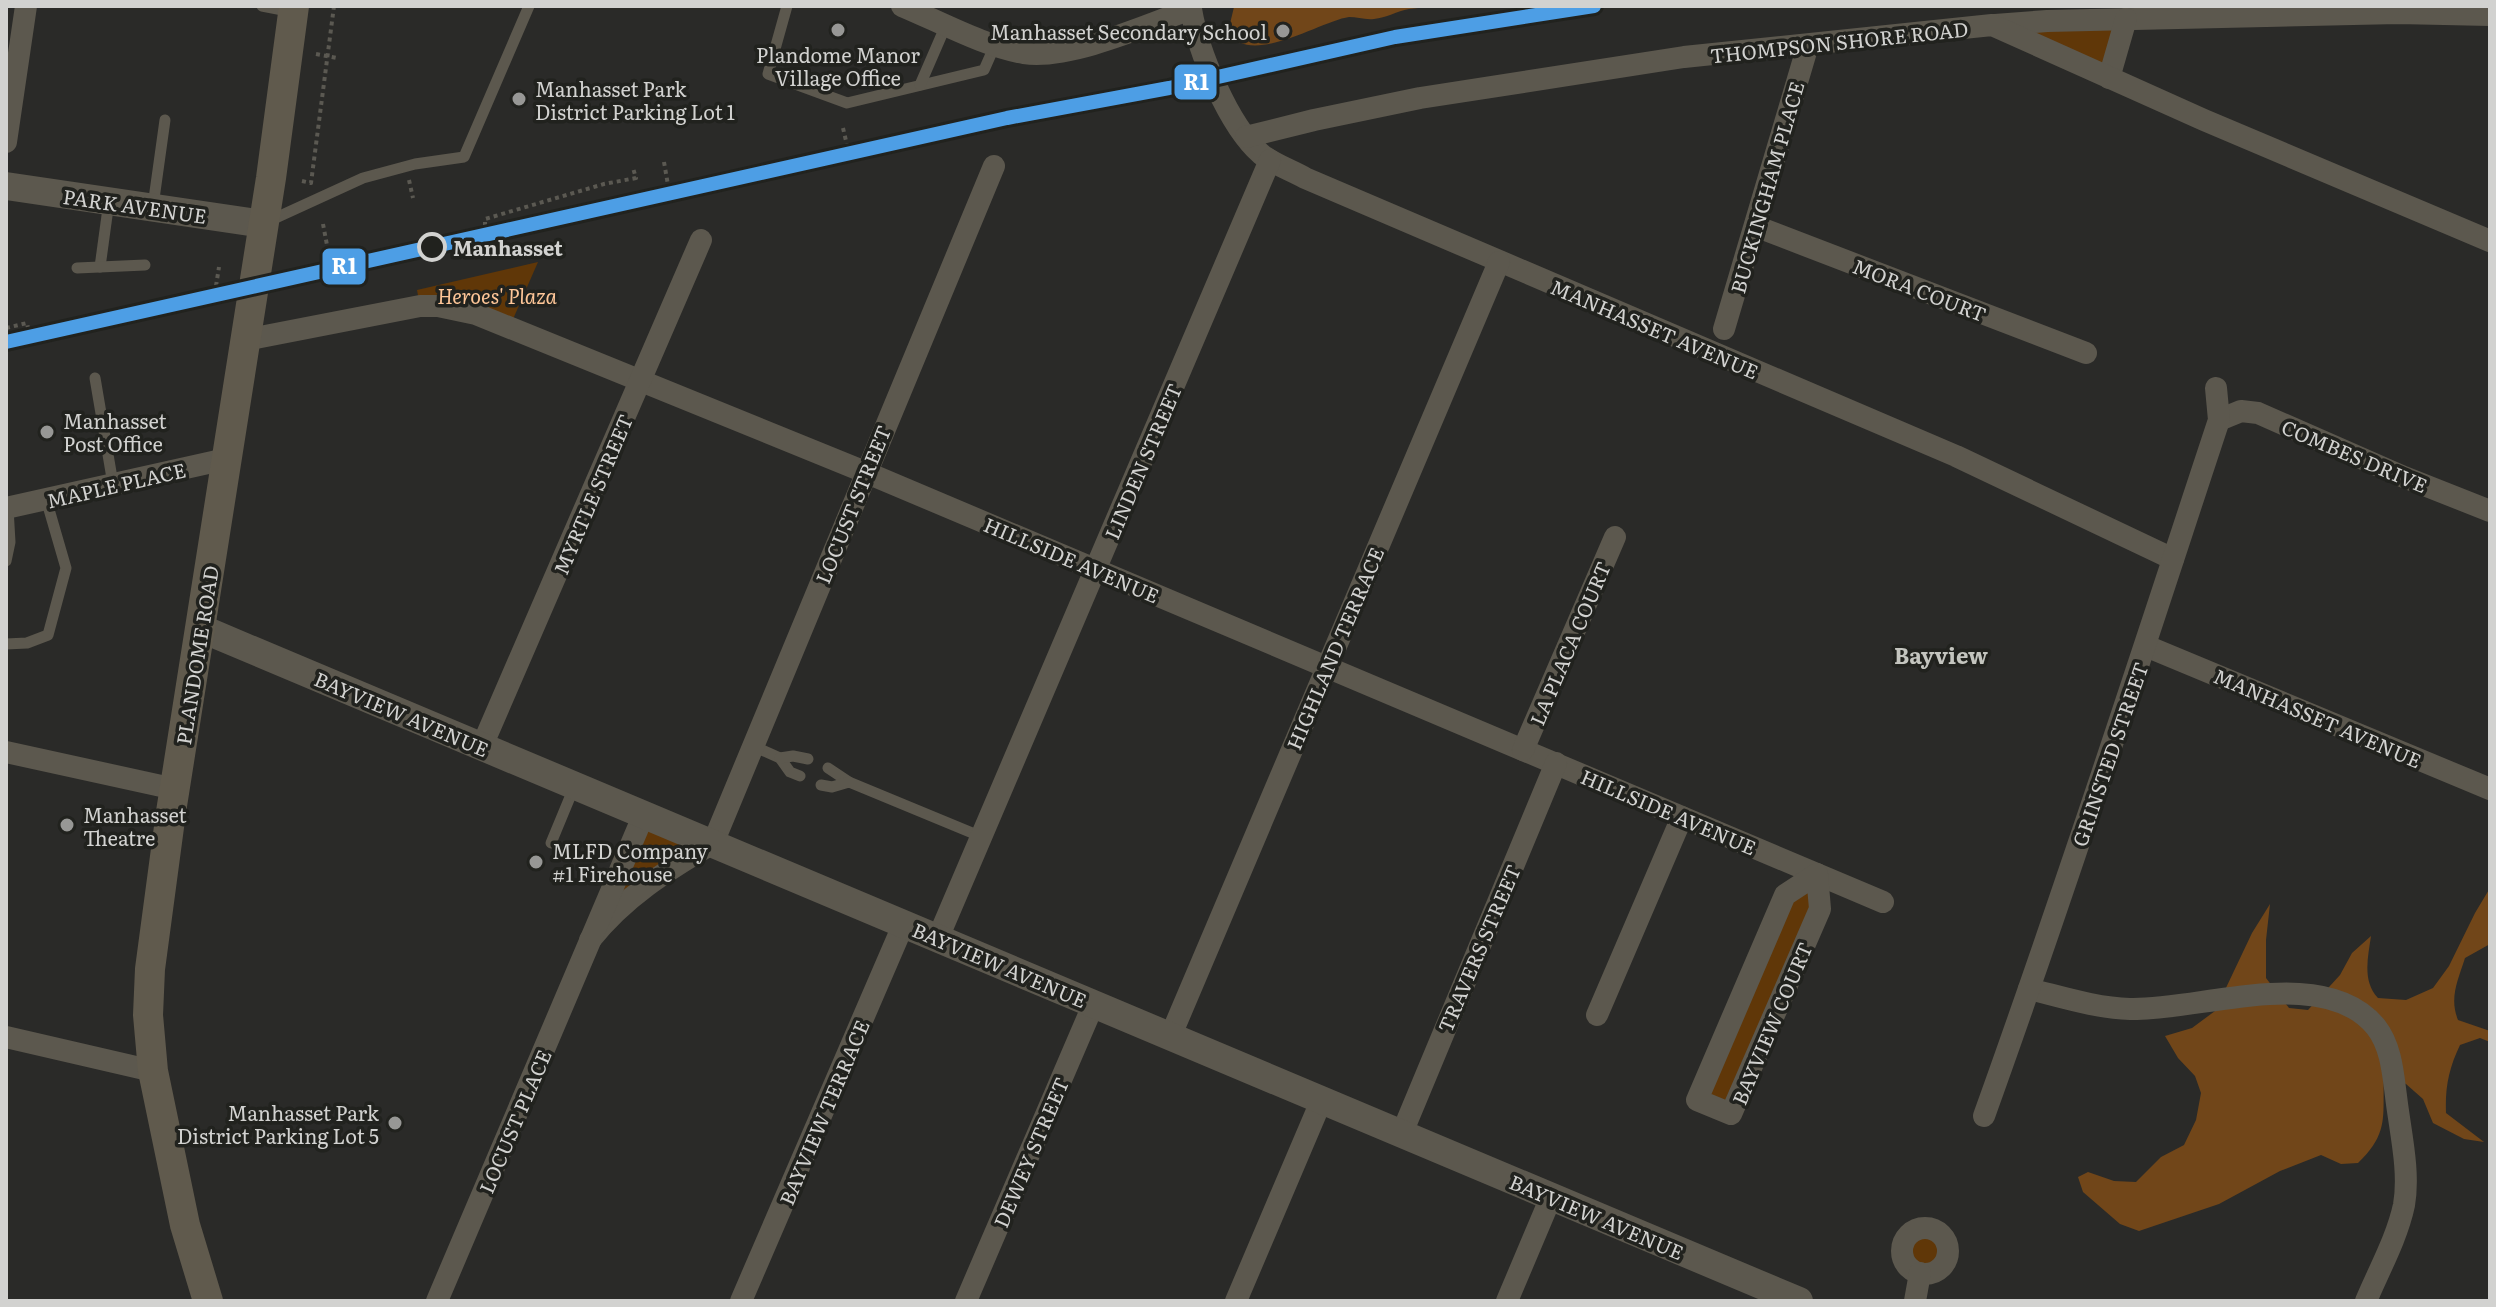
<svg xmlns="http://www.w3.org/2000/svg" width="2496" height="1307" font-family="Literata,serif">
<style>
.green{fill:#603708}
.forest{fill:#714619}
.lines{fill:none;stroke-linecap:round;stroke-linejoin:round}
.path{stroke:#5b5952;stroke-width:4;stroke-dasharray:4 4;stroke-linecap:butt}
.service{stroke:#5c584e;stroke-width:11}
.minor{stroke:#5c584e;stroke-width:22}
.tertiary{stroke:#5c584e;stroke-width:28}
.secondary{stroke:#605a4d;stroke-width:30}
.rail-1-casing{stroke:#21221e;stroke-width:20}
.rail-1{stroke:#4d9ee5;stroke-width:14}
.poi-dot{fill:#979795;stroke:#21221e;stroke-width:3}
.stop-dot{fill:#21221e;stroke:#d2d2d0;stroke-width:4}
.labels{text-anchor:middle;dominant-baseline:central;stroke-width:7;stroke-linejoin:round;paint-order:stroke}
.poi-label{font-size:20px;fill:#d2d2d0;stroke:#21221e;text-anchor:start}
.street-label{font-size:20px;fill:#d2d2d0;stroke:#21221e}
.stop-label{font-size:20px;font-weight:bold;fill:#d2d2d0;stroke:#21221e;text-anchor:start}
.park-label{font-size:20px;font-style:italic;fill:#fec698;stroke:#21221e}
.neighbourhood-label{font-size:22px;font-weight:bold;fill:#c4c5bf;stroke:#21221e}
.line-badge{stroke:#21221e;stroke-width:3}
.badge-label{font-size:22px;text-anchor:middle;font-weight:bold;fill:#fff}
</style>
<rect width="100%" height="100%" fill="#2a2a28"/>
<!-- green -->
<g class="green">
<path d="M2126,19L2109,78L1992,25Z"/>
<path d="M538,262L510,326L420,306L417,290Z"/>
<path d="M644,814L713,843L606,920Z"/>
<path d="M1817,874L1820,909L1731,1114L1697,1100L1785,895Z"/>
<circle cx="1926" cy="1251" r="23"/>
</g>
<!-- forest -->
<g class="forest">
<path d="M1238,6H1446C1434,8 1421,7 1409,9C1397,11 1386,18 1374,19C1365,20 1357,17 1349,17C1320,21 1250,68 1228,32L1234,7Z"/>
<path d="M2490,888V944L2465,958C2458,980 2449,998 2458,1020L2490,1031V1042L2480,1038L2460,1045C2449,1068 2445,1087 2446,1113L2484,1142L2464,1139L2433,1123L2423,1099L2406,1084L2384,1076C2382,1116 2390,1132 2358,1163L2341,1164L2321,1155L2280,1171L2219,1204L2139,1231L2120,1224L2083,1192L2078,1177L2088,1172L2114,1181L2136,1182L2161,1157L2184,1145L2196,1120L2201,1093L2195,1076L2178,1058L2165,1036L2192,1028L2215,1011L2252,933L2270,904L2266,940V978L2289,1008L2308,1010L2340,975L2352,953L2371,936C2368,957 2362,981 2378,998L2406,1000L2433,988L2449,966L2475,913Z"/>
</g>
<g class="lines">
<!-- path -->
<g class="path">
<path d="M316,54L337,58"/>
<path d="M843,128L847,145"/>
<path d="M664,162L668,185"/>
<path d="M409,180L413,198"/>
<path d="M302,181L311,183L334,6"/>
<path d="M323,224L330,261"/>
<path d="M485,226V219L604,184L636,178L633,168"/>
<path d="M216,286L219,267"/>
<path d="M6,328L27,323L28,328"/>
</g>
<!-- service -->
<g class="service">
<path d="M262,6L293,12"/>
<path d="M787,6L768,74L847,103L984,70L995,45"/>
<path d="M920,85L946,25"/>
<path d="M153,206L165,120"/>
<path d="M269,221L363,178L415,164L464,157L529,6"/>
<path d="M100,267L109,201"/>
<path d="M77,268L145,265"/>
<path d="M95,378L113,484"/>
<path d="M6,561L10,542L8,508"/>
<path d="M6,644L27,643L48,635L66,568L46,499"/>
<path d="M753,746L780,758L790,772L800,776"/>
<path d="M780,758L793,756L808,759"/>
<path d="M828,768L849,782"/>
<path d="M821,785L832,787L849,782L982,837"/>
<path d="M551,843L575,785"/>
</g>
<!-- minor -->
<g class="minor">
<path d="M902,6C936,20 988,48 1024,53C1069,60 1147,25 1191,9C1198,51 1228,125 1261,154C1273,164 1291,170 1305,178L1956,456L2173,559"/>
<path d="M1995,25L2047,21L2398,13L2490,15"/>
<path d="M2109,78L2126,19"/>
<path d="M1246,137L1314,120L1420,98L1684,57L1992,25L2204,120L2490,241"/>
<path d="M6,142L26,6"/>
<path d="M1755,226L2086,353"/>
<path d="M1724,329L1808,45"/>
<path d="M245,340L420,306H438L476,314L865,472L1883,902"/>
<path d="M2219,420L2241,411L2258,413L2404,477L2490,511"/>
<path d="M6,508L226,459"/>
<path d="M2146,646L2490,789"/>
<path d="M482,746L701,240"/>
<path d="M1523,750L1615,537"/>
<path d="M6,752L175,789"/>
<path d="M1817,874L1820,909L1731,1114L1697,1100L1785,895Z"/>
<path d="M938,938L1270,160"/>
<path d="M590,940C624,897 666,871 713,843L994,166"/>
<path d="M2029,989C2062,997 2096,1008 2130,1009C2200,1011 2324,963 2376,1027C2391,1046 2393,1073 2396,1096C2400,1131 2410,1171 2404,1205C2397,1238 2379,1270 2366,1301"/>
<path d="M1597,1015L1682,817"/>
<path d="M1171,1035L1499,262"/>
<path d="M6,1037L153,1071"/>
<path d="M1984,1116C2067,885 2142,653 2219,420L2216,388"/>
<path d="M1402,1133L1556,763"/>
<circle cx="1925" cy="1251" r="23"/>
<path d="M437,1301L644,814"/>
<path d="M741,1301L904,923"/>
<path d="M966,1301L1094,1003"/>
<path d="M1236,1301L1322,1099"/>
<path d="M1507,1301L1551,1197"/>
<path d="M1915,1301L1920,1273"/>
</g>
<!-- tertiary -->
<g class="tertiary">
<path d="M6,186L264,224"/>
<path d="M200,628L1799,1301"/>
</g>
<!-- secondary -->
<path class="secondary" d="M208,1301L185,1225L153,1071L148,1015L150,969L171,812L271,178L294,6"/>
<defs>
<path id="rail-1" d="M6,342L1007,118L1169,88L1395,37L1594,6"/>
</defs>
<!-- rail-1 casing -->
<use href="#rail-1" class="rail-1-casing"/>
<!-- rail-1 -->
<use href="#rail-1" class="rail-1"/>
</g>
<!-- markers -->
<g class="poi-dot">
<circle cx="838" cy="30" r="8"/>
<circle cx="1283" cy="31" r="8"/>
<circle cx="519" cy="99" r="8"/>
<circle cx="47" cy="432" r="8"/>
<circle cx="67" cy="825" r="8"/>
<circle cx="536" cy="862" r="8"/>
<circle cx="395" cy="1123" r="8"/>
</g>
<circle class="stop-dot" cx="432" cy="247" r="13"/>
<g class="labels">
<!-- poi labels -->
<g class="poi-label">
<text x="1267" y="31" text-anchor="end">Manhasset Secondary School</text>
<text x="838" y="54" text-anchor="middle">Plandome Manor<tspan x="838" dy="23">Village Office</tspan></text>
<text x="535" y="88">Manhasset Park<tspan x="535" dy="23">District Parking Lot 1</tspan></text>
<text x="63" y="420">Manhasset<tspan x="63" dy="23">Post Office</tspan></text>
<text x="83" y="814">Manhasset<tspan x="83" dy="23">Theatre</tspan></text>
<text x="552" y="850">MLFD Company<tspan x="552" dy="23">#1 Firehouse</tspan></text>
<text x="379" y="1112" text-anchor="end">Manhasset Park<tspan x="379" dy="23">District Parking Lot 5</tspan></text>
</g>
<!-- street labels -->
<g class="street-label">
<text transform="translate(1839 41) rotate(-6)">THOMPSON SHORE ROAD</text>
<text transform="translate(1766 187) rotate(-74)">BUCKINGHAM PLACE</text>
<text transform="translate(135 205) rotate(8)">PARK AVENUE</text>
<text transform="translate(1920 289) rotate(21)">MORA COURT</text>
<text transform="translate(1655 328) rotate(23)">MANHASSET AVENUE</text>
<text transform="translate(2355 455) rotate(23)">COMBES DRIVE</text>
<text transform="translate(1142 461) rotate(-67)">LINDEN STREET</text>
<text transform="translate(116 484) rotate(-13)">MAPLE PLACE</text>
<text transform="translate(592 494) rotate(-67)">MYRTLE STREET</text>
<text transform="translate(852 504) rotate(-68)">LOCUST STREET</text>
<text transform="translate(1072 559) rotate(23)">HILLSIDE AVENUE</text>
<text transform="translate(1569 643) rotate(-67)">LA PLACA COURT</text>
<text transform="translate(1334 648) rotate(-67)">HIGHLAND TERRACE</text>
<text transform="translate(196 655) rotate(-81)">PLANDOME ROAD</text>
<text transform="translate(402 713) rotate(23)">BAYVIEW AVENUE</text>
<text transform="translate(2318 717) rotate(23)">MANHASSET AVENUE</text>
<text transform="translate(2109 754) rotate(-71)">GRINSTED STREET</text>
<text transform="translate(1669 811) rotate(23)">HILLSIDE AVENUE</text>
<text transform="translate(1478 948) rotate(-67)">TRAVERS STREET</text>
<text transform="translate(1000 964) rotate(23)">BAYVIEW AVENUE</text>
<text transform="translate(1771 1023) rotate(-67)">BAYVIEW COURT</text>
<text transform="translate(823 1112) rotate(-67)">BAYVIEW TERRACE</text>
<text transform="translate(514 1121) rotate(-67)">LOCUST PLACE</text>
<text transform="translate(1030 1152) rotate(-67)">DEWEY STREET</text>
<text transform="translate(1597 1216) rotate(23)">BAYVIEW AVENUE</text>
</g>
<!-- stop labels -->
<g class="stop-label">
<text x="453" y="247">Manhasset</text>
</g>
<!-- park labels -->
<g class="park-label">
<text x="497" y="295">Heroes' Plaza</text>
</g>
<!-- neighbourhood labels -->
<g class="neighbourhood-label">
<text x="1941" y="654">Bayview</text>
</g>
</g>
<g class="line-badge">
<rect x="1173" y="63" width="45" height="38" rx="8" fill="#4d9ee5"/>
<rect x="321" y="247" width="46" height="39" rx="8" fill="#4d9ee5"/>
</g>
<g class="badge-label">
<text x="1196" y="90">R1</text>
<text x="344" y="274">R1</text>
</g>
<!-- border -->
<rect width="2496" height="1307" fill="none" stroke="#d2d2d0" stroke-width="16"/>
</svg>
